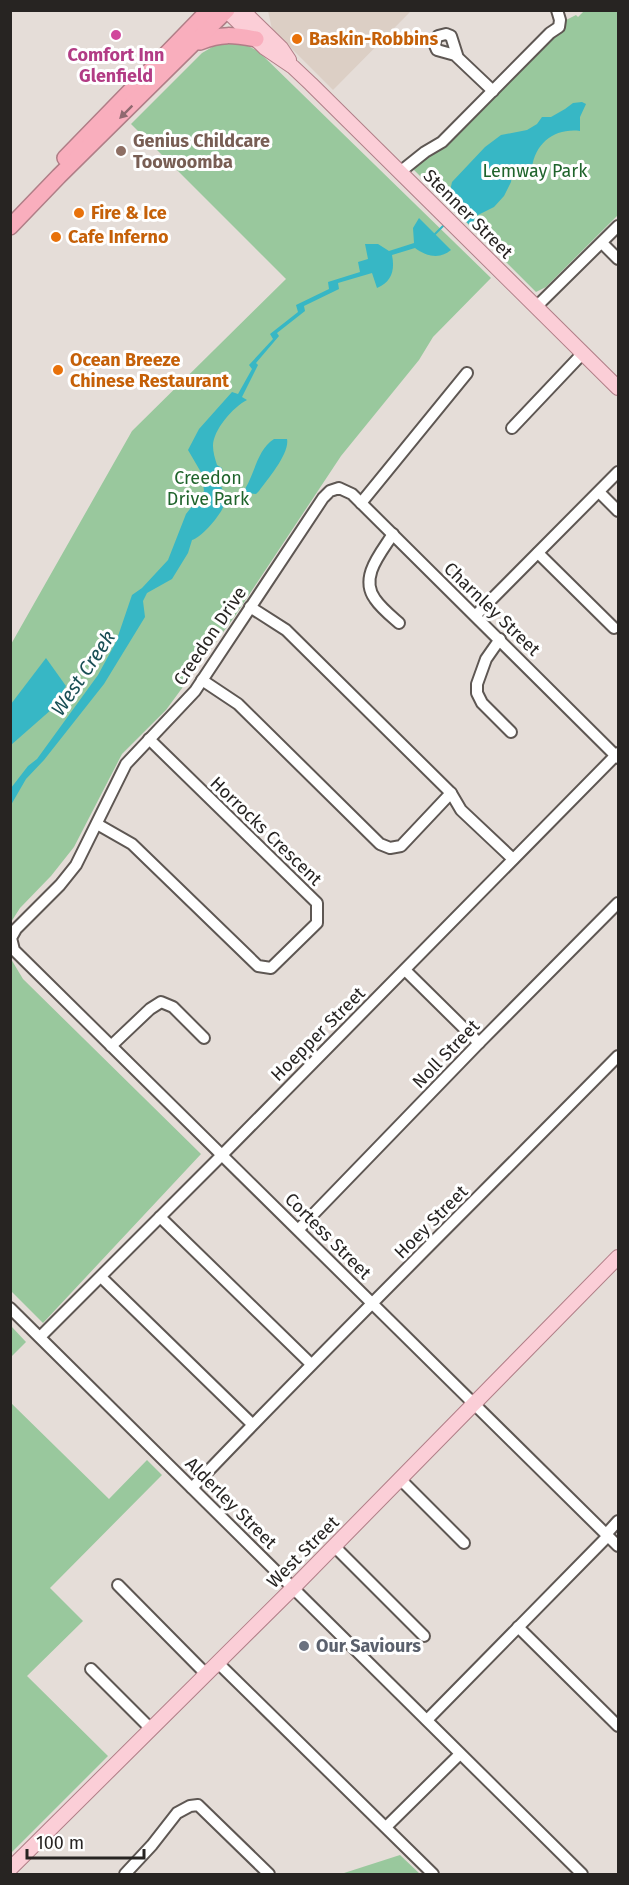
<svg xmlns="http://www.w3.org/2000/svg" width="629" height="1885" font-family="'Fira Sans',sans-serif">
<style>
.built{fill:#dccfc5}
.green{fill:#99c89d}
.water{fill:#37b7c5}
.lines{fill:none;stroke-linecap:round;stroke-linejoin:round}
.stream{stroke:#37b7c5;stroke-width:2}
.minor-casing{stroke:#5e5753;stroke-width:14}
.major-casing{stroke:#b07e87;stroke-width:16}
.highway-casing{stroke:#b07e87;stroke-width:18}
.minor{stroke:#fff;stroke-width:10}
.major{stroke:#fbced7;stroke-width:14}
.highway{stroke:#f9aebd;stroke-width:15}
.oneway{fill:#906970}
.hotel-dot{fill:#d1479c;stroke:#fff;stroke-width:2}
.food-dot{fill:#e8710a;stroke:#fff;stroke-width:2}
.education-dot{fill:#8d6e63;stroke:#fff;stroke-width:2}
.worship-dot{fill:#6b7280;stroke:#fff;stroke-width:2}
.labels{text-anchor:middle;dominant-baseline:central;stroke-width:6;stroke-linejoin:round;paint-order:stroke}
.food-label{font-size:18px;font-weight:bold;fill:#c56008;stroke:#fff;text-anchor:start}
.hotel-label{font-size:18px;font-weight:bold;fill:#b23c85;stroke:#fff}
.education-label{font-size:18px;font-weight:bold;fill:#785e54;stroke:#fff;text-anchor:start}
.park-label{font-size:18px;fill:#1f642c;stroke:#fff}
.street-label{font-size:18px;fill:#272422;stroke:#fff}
.worship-label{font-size:18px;font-weight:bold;fill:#5b616d;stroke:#fff;text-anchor:start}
.water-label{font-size:20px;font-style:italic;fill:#1a4f55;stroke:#fff}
</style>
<rect width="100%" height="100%" fill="#e5ddd8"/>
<!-- built -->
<path class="built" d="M268,11V10L411,11L333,90L272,29Z"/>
<!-- green -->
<g class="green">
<path d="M584,11H618V215L546,287L536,292L412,168L566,20L576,15L578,17Z"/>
<path d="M228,42L242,43L258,51L491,278L433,337L419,360L341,456L235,616L166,710L122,754L74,847L51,876L20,908L11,922L10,646L132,431L286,279L131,124L202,53L214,46Z"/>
<path d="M11,959L23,979L201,1154L43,1323L11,1291Z"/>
<path d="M11,1326L26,1342L11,1357H10Z"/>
<path d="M10,1402L109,1499L147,1460L162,1475L50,1588L83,1621L27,1676L108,1756L11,1853Z"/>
<path d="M400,1855L420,1874H341Z"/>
</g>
<!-- water -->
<g class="water">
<path d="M582,102L586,104L580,117V131C555,128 535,143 532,168L513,167L511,182L504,196L494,207L476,216L471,226L449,207V204L442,196L450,191L452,182L485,147L501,135L527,130L537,124L542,117H551L565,109L573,103Z"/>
<path d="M419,218L451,250C439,260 426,256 415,248L392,255C395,270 392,282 377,288L372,273L338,283L339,289L304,306L305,311L277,333L279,336L256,363L258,365L242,397L247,400C233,407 213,430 213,446C213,452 215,459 217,465L222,468L223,474L219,482C222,488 227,498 224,505C221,515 201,538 192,540L188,553L172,579L147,593L143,601L145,617L104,684L44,760L26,779L11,805V788L28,766L37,759L98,675L116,642L132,595L142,588L168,560L186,514L204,491L202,474L188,450L199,429L232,392L238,394L252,369L249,365L273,339L270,334L298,312L296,305L329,289L328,282L360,272L358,262L368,259L365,244H378L389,251L414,243L413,228Z"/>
<path d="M274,439H287C290,453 268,479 259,491L256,494L245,493V489C255,473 257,450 274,439Z"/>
<path d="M46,658L66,686L52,709L11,745V704Z"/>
</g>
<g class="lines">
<!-- stream -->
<path class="stream" d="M434,235L445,224"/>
<defs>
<g id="minor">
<path d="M458,58L451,36L446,34L438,36L434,43L437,50L455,55L493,91"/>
<path d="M400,172L425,152L442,142L550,33L559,27L560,20L557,10"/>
<path d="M602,243L618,259"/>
<path d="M536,307L618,226"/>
<path d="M512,428L583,353"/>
<path d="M599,492L618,511"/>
<path d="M361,503L467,373"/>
<path d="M393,534C381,553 359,577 375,599C381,608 391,616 399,623"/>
<path d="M538,553L614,628"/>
<path d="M250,607L286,630L451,793L461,810L513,859"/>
<path d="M476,615L618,472"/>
<path d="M500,639L486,659L477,684V693L482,703L511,732"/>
<path d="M202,680L238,704L380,844L390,848L401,846L451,793"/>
<path d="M618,758L352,494L339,488L330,491L323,498L195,691L126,764L76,865L60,885L16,929L11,938L14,950L618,1546"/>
<path d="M97,824L132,844L258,966L271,968L317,923V903L149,739"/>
<path d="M405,970L479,1043"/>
<path d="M111,1046L150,1009L161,1002L173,1007L204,1038"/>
<path d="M160,1217L311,1364"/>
<path d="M299,1229L479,1043L618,903"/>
<path d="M101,1277L252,1424"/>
<path d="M10,1308L582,1874"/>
<path d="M40,1337L222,1155L618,753"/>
<path d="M400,1479L464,1543"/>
<path d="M192,1488C332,1341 476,1200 618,1056"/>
<path d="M334,1546L424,1636"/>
<path d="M118,1585L206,1674"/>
<path d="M518,1627L618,1726"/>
<path d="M218,1663L433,1874"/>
<path d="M91,1669L151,1729"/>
<path d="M427,1720L605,1539L609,1531L618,1521"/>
<path d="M386,1827L460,1754"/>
<path d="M125,1874L152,1845L177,1813L190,1806L198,1805L269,1874"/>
</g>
<g id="major">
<path d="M226,10L265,48L293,67L311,84L618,388"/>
<path d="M242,10L281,48L289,60"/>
<path d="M10,1869L293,1588L618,1257"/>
</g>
<g id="highway">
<path d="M200,42C222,33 233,35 256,39"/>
<path d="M65,158L209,10"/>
<path d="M10,227L59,176L227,10"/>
</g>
</defs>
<!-- minor casing -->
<use href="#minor" class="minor-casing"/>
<!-- major casing -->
<use href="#major" class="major-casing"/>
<!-- highway casing -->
<use href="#highway" class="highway-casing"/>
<!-- minor -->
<use href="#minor" class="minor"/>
<!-- major -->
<use href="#major" class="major"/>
<!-- highway -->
<use href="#highway" class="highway"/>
</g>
<!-- one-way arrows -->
<defs><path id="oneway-solid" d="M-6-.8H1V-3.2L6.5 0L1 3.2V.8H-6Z" transform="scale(1.5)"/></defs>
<use class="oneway" href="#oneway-solid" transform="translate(126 112) rotate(135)"/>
<!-- markers -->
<circle class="hotel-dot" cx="116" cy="35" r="6"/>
<g class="food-dot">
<circle cx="297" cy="39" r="6"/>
<circle cx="79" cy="213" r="6"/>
<circle cx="56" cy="237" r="6"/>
<circle cx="58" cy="370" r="6"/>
</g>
<circle class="education-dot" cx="121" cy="151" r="6"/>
<circle class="worship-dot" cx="304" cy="1646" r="6"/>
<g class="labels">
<!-- food labels -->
<g class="food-label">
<text x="309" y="39">Baskin-Robbins</text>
<text x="91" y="213">Fire &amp; Ice</text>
<text x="68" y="237">Cafe Inferno</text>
<text x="70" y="360">Ocean Breeze<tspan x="70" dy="21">Chinese Restaurant</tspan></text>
</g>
<!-- hotel labels -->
<g class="hotel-label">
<text x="116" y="55">Comfort Inn<tspan x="116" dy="21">Glenfield</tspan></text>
</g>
<!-- education labels -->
<g class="education-label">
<text x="133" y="141">Genius Childcare<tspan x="133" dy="21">Toowoomba</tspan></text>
</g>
<!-- park labels -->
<g class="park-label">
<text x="535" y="171">Lemway Park</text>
<text x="208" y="478">Creedon<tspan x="208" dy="21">Drive Park</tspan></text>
</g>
<!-- street labels -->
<g class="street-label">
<text transform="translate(468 214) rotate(45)">Stenner Street</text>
<text transform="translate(492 609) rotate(44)">Charnley Street</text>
<text transform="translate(210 636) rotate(-56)">Creedon Drive</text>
<text transform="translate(266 831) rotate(44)">Horrocks Crescent</text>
<text transform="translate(318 1034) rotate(-45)">Hoepper Street</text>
<text transform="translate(446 1054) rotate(-46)">Noll Street</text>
<text transform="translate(431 1222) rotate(-45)">Hoey Street</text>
<text transform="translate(328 1236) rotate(45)">Cortess Street</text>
<text transform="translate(231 1503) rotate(45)">Alderley Street</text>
<text transform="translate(303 1552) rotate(-45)">West Street</text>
</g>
<!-- worship labels -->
<g class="worship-label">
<text x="316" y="1646">Our Saviours</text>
</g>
<!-- water labels -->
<g class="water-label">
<text transform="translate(83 673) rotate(-56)">West Creek</text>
</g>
</g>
<!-- border -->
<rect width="629" height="1885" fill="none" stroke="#272422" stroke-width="24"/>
<!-- scale -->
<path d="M27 1849v9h117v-9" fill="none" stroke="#272422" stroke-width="3"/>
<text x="36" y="1849" font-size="18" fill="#272422" stroke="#ffffff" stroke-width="4.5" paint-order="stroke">100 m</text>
</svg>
